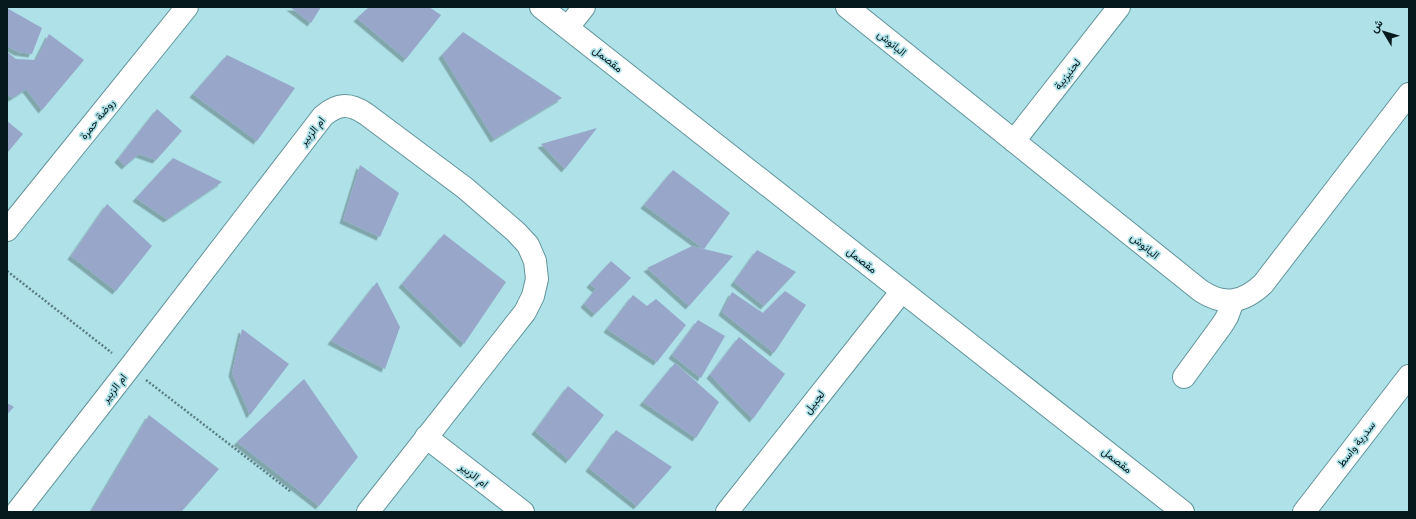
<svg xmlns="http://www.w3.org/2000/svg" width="1416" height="519" font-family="Ubuntu,Vazirmatn,sans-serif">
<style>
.building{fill:#97a6c9;filter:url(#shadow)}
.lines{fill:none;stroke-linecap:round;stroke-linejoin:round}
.minor-casing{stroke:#62949a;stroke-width:24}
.path{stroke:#5b7e83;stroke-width:2.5;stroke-dasharray:2 2;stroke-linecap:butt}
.minor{stroke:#fff;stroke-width:22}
.labels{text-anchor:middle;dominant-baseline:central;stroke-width:3.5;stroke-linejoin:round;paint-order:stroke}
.street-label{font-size:11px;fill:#061a1d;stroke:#aee1e8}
</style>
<defs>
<filter id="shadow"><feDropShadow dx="-3.5" dy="3.5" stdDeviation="0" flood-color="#0004"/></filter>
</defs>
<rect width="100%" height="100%" fill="#aee1e8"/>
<!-- building -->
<g class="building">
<path d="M290,7H321L311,23Z"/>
<path d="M369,7H429L441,15L406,59L357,18Z"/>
<path d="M7,8L42,28L32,54L18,52L7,46Z"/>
<path d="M463,32L562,98L494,139L442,55Z"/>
<path d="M49,34L84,60L42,110L26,89L12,98L7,94V52L16,59L36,60Z"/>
<path d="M227,55L295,88L257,141L193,94Z"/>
<path d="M157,109L182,131L156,160L139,154L125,166L118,159Z"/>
<path d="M7,121L23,134L7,153Z"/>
<path d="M597,128L565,169L541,144Z"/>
<path d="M173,158L222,182L167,219L136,198Z"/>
<path d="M360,165L399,193L380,237L343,220Z"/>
<path d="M673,170L730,213L704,249L733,256L689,306L647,268L692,246L704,249L644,205Z"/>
<path d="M107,204L152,246L116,291L71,256Z"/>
<path d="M444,234L506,282L464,344L402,284Z"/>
<path d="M757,250L796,272L764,306L734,282Z"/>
<path d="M611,261L631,278L595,314L584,304L596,289L590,284Z"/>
<path d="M377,282L400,327L385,369L331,341Z"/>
<path d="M785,291L806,305L774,353L722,312L732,292L763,313Z"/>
<path d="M633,295L647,306L656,299L686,325L657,362L607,329Z"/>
<path d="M698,320L725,336L701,378L672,355Z"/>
<path d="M242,329L289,364L250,415L232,373Z"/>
<path d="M739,337L785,374L753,419L710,375Z"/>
<path d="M675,363L719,402L696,438L643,402Z"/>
<path d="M304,379L358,457L319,506L237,442Z"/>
<path d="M568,386L604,415L569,460L535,431Z"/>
<path d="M7,403L14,407L7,414Z"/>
<path d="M149,415L219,469L181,512H91Z"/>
<path d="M616,430L672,467L637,506L589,468Z"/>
</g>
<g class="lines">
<defs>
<g id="minor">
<path d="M541,7L1183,512"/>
<path d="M847,7L1201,291C1224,306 1243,303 1263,284L1409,94"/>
<path d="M568,27L584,7"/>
<path d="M1014,141L1119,7"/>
<path d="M7,230L187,7"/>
<path d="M1184,377L1222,325L1227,317L1233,301"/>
<path d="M426,437L523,512"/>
<path d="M17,512L130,367L323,116C338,103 350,103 366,114L465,188L516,232L528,245L535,261L537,279L533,296L525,312L368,512"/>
<path d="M727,512L902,291"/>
<path d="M1304,512L1409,376"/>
</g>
</defs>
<!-- minor casing -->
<use href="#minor" class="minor-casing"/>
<!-- path -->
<g class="path">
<path d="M7,271L112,353"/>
<path d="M146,380L290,491"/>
</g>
<!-- minor -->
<use href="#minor" class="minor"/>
</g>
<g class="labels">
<!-- street labels -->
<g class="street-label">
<text transform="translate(892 43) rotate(39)">البانوش</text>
<text transform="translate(608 59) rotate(39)">مقصمل</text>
<text transform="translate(1067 74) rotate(-52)">لحنيزبية</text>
<text transform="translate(97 119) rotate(-51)">روضة حمرة</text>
<text transform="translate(312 131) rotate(-51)">ام الزبير</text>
<text transform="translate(1145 246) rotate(39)">البانوش</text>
<text transform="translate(862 260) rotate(38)">مقصمل</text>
<text transform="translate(114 388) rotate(-52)">ام الزبير</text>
<text transform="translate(814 402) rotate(-52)">لجبيل</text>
<text transform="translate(1356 444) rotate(-52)">سدرية واسط</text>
<text transform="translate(1117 460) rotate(38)">مقصمل</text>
<text transform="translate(474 475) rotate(38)">ام الزبير</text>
</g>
</g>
<!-- border -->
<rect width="1416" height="519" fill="none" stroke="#061a1d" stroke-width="16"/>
<!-- north arrow -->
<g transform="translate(1384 32) rotate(308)" stroke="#aee1e8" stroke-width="3" paint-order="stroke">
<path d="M0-3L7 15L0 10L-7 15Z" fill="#061a1d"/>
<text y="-6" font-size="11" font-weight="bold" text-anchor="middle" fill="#061a1d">ش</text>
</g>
</svg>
